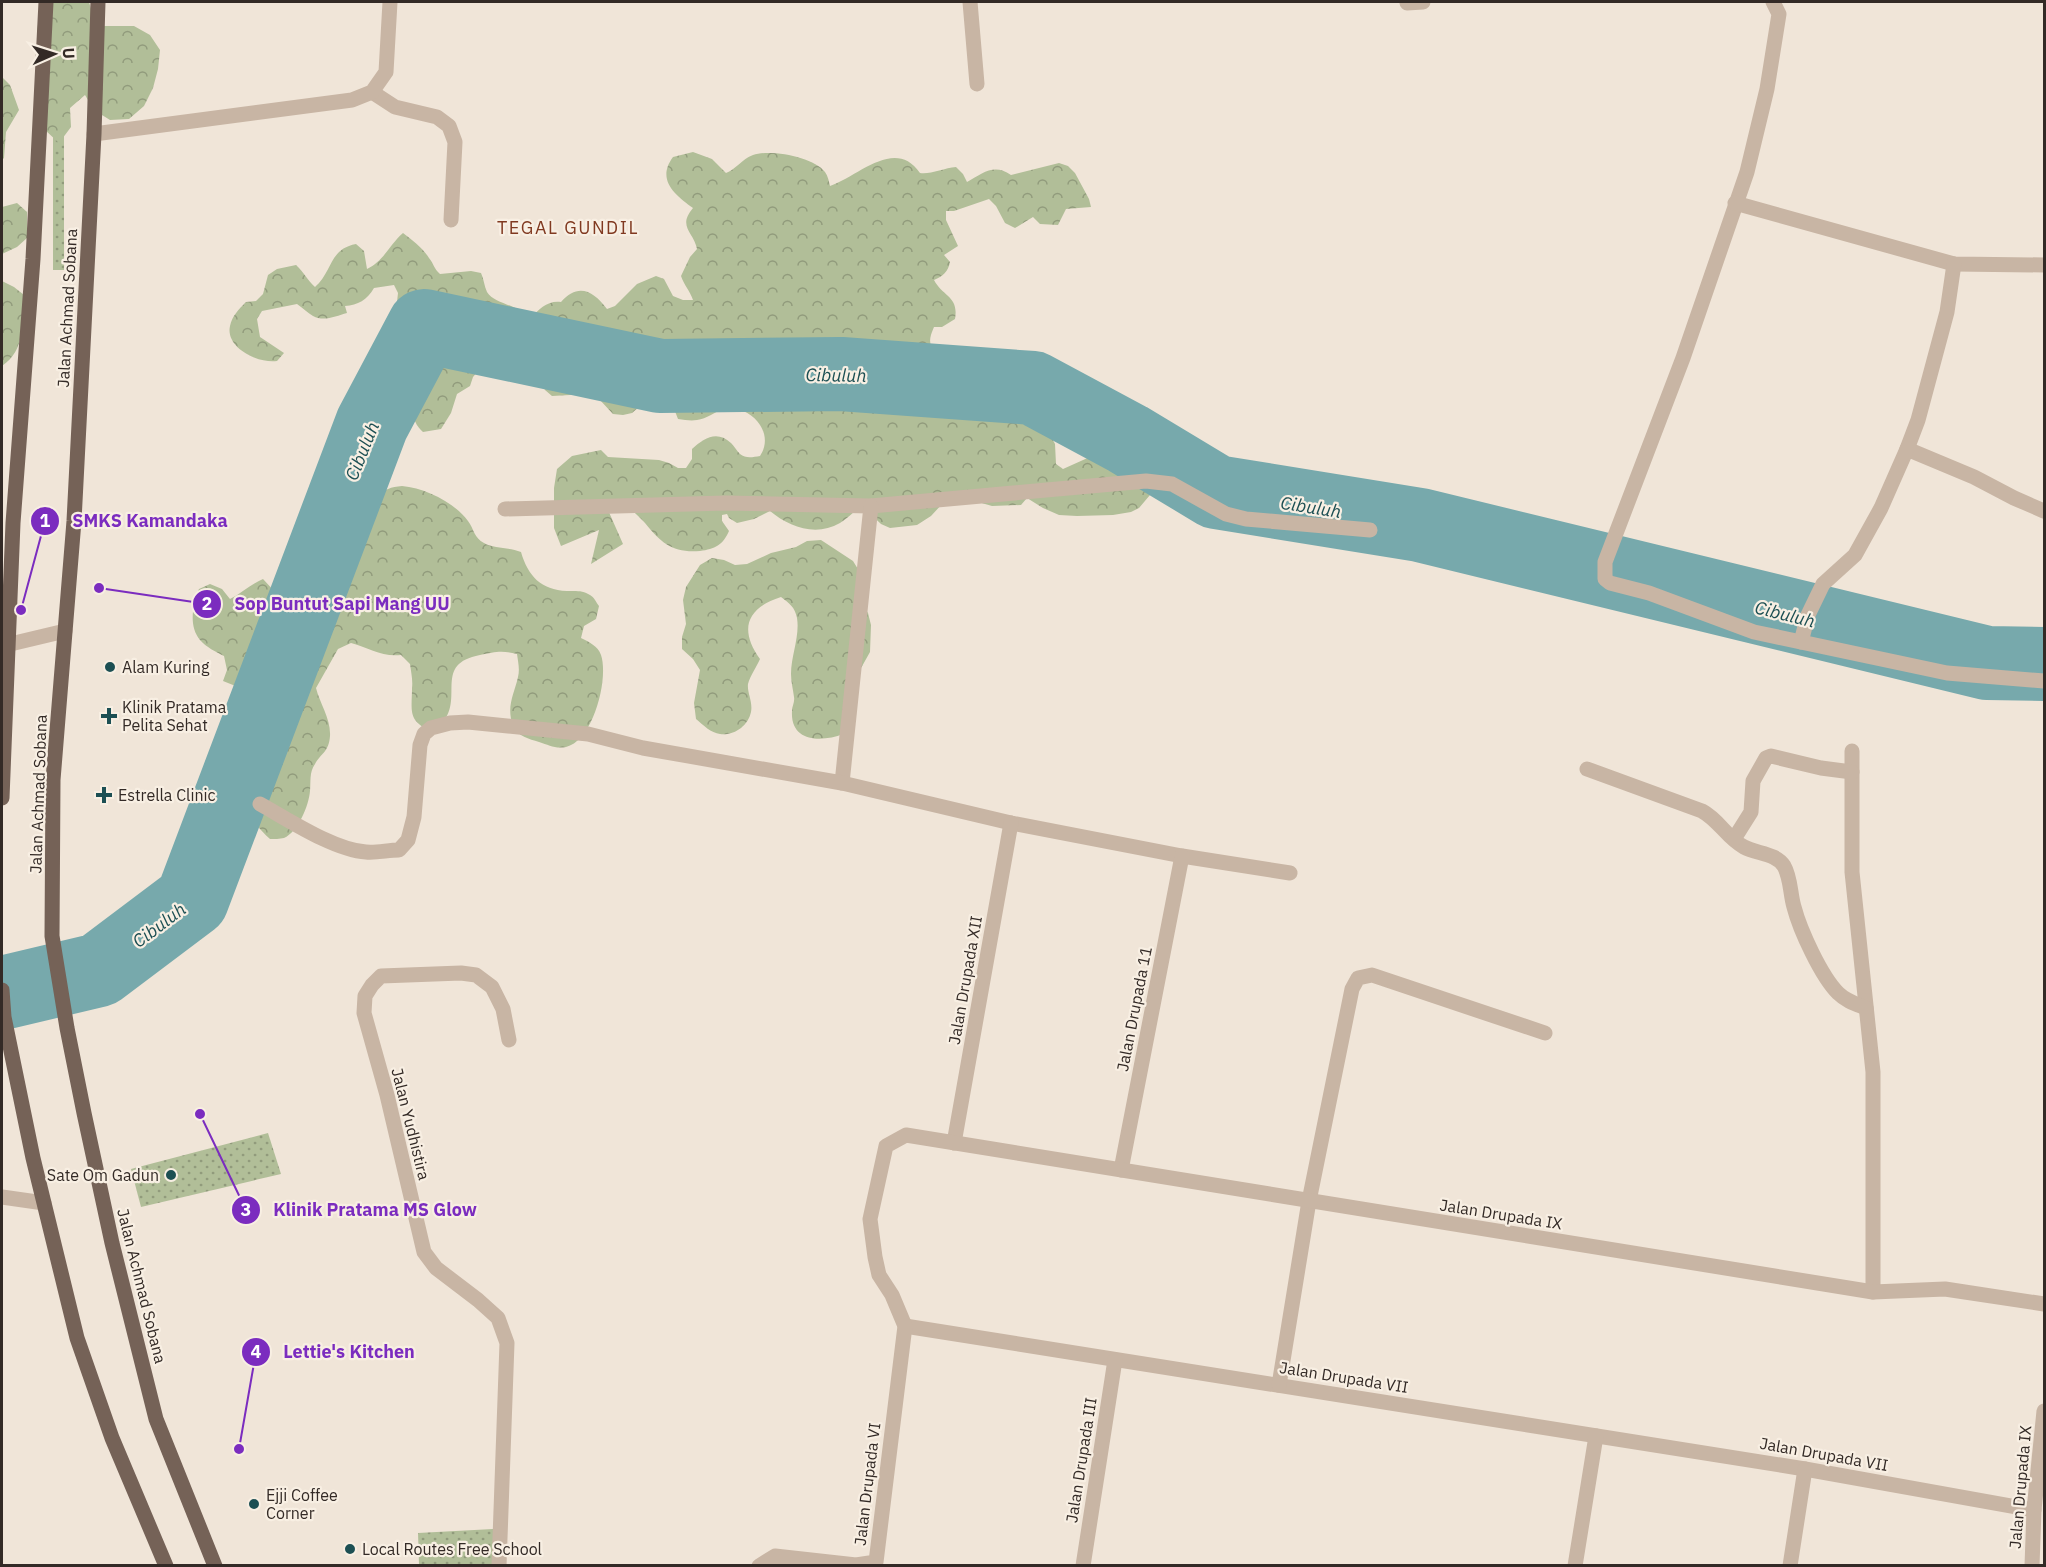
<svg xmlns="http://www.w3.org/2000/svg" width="2046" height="1567" font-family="'IBM Plex Sans',sans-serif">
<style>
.grass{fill:url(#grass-dots)}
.forest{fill:url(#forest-crowns)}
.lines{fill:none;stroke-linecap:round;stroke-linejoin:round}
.river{stroke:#77a9ac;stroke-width:74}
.lane{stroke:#c8b5a4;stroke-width:15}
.street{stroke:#c8b5a4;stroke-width:15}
.primary{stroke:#756257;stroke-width:15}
.poi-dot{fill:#1c4f53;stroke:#f8efe3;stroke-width:2}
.labels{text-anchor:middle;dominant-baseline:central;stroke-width:4.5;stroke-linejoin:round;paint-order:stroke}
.street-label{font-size:16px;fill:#332a26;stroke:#f8efe3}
.poi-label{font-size:16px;fill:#332a26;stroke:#f8efe3;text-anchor:start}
.neighbourhood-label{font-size:18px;letter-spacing:1.5px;fill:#803920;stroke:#f8efe3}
.water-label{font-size:18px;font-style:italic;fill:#1c4f53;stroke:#f8efe3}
.leader{fill:none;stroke:#7b2cbf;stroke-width:2}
.callout-dot{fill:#7b2cbf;stroke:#f8efe3;stroke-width:2}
.mark-label{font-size:18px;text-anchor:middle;font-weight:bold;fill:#fff}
.callout-label{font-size:18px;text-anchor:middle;font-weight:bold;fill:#7b2cbf;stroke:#f8efe3;stroke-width:4.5;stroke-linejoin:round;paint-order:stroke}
</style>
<defs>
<pattern id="grass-dots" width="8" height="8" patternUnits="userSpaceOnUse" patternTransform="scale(1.5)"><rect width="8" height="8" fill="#b1be98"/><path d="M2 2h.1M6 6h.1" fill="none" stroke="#919b7c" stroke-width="1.8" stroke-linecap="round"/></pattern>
<pattern id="forest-crowns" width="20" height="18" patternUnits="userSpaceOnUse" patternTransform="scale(1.5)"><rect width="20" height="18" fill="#b1be98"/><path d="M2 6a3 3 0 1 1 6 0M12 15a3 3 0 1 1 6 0" fill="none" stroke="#919b7c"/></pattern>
</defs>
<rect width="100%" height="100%" fill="#f0e5d8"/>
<!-- grass -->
<g class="grass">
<path d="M64,2V270H53V5Z"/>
<path d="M268,1133L281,1174L141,1207L131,1169Z"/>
<path d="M493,1529V1565H419L418,1533Z"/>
</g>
<!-- forest -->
<g class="forest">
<path d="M41,2H89L96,26H134L150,35L160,50L158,69L153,88L144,106L129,119L110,120L94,110L85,95L70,108L71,127L59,143L45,130C42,99 38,67 37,35C37,23 42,13 41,2Z"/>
<path d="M2,77L10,85L19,110L6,132L4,158L2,160Z"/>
<path d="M693,152L712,159L726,173C735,170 742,159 753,155C771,149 814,157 825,172C828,176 829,182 830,186C859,176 895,137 920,173C929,175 944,168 956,167L963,174L967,182C983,173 994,163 1011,175L1059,163L1068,166L1075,173L1089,199L1091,207L1066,209L1058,225L1040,224L1033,217L1015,228L1005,223L996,206L989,199L954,211H946V220L958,246L944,255L950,262C948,272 943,276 934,280C943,297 959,296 955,319L942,327H934C925,347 933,348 944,361C950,367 953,375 957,382C961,389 968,394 972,402C990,402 1004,396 1016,411V420C1024,414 1031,407 1039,401C1050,393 1064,393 1078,393L1085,399C1087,424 1064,423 1047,418L1046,427L1055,444L1056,464L1063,469L1092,456L1111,453L1131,458L1140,462L1146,468L1152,486L1150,495L1139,508L1131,512L1113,515L1077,516L1059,515L1043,508L1027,498L1021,505L992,506L968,499L943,503L931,516L917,525L890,528L881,524L862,506C854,511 848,518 840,523C816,537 789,527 770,511L754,519L737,523L729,518L727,514L722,515V521L729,531C723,545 715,549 700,551C673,553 662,544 645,523C638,515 629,508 621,500L608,510L623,544L591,564L599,530L561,546L554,528V488L557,469L572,456L601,450L608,457L659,460L669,463L678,468H686L692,459V449C704,438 717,430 731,443C734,446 737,451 740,454C746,459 753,457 760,456C766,447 767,436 760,425C753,414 738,406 724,409C714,412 707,419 697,420C691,421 685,420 678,419L671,401L663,394H654L632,413L623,415L613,414L599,399L588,394L552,396L545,390L535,372C516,375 502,388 487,370H479L473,377L470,386L457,394L451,413L441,429L423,432C414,424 407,406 415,395C418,389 423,385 425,379C426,374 423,333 422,327C420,321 416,316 413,311L404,308L397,302L398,293L394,285L374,288C367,300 358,305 345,306L347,313C336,316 324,322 313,316C308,313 303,308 297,304L262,311L257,319L260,337L284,353L277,361C259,364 225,348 230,326C232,316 239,309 246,302L256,301L263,294L268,275L277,269L296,265C304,272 307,280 315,287C333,271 329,249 356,244L364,251L367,269C384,261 390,244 403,233C412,240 423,248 429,258C434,264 434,269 440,274L471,271L481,273C484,279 484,286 487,292C493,302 510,304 519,310L522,318H531C539,309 548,300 561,302C578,282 594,291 607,309L615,306L637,284L656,276L664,279L673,296L683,300H693C690,291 684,285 681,276L690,257L697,249C694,232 677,227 693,208C675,195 656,180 673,157Z"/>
<path d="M17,203L27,212V238L17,247L2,254V207Z"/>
<path d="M2,281L14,287L24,295C22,322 26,350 2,366Z"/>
<path d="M402,486C425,488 454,502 468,521C474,529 474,538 484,543C494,549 509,547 521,552C528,576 541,590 567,591C575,591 583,590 590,595C594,597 596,602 599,606L596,619L584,626L581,638C589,642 598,646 601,655C609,679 593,741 566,747C555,749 549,745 539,742C529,739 518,736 513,726C506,706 514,695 518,677C520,669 518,662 517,654C501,650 495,652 480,655C433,664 464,697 443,722C440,726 435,728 431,731C407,721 412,710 412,688C413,680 411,672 410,664L401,655C381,657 369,648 351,643L338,649L316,688C320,704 331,719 330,736C329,752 321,753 315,764C309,773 311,781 310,791C309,805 298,832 284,838C280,839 274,839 270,839C263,833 257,825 250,819C246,817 241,816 238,812C223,797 233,753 245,738C253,728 267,725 277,712L276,699L252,687H238L223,681L227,670L224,656C216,652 206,647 200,640C188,625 193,605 199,589L210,584L222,589L230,599C242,593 251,584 263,579L299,618L315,628L327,626L330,613L327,601L319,590L317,537C332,524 338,528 352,521C372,511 371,488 402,486Z"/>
<path d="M821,540L853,561L861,574V602L868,613L871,625L870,652L856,677L843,734C823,742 790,743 792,711C792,706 795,702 794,697C793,689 791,682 791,674C791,656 800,636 797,618C795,607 789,603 781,597C746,608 739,630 760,659C757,666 750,676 748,684C747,693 753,702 751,712C748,726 734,736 720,734C711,733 703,725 696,719L694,703L700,670L693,659L682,649V637L686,624L683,600L686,587L700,565L712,558L724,560L735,565L747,564L771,553L796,547L807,541Z"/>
</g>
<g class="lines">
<!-- river -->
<path class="river" d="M2,993L99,970L192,900L372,424L424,326L660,376L841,374L1033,388L1128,439L1216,492L1420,525L1987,663L2044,664"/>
<!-- lane -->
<path class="lane" d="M372,92L395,107L437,117L449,126L455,142L451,220"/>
<!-- street -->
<g class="street">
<path d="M970,2L977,84"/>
<path d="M1773,2L1779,14L1767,89L1747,172L1683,358L1605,562V579L1610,583L1649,593L1754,632L1947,673L2044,681"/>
<path d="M1407,3L1423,2"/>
<path d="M94,134L352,100L372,92L386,72L390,2"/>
<path d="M1735,203L1954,264L2044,265"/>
<path d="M1907,449L1974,477L2014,498L2044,511"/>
<path d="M505,509L726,503L871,506L1146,481L1172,484L1226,514L1246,519L1370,530"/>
<path d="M1801,642L1808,615L1823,584L1855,555L1881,508L1907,449L1918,420L1947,312L1954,264"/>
<path d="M2,646L65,631"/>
<path d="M1852,751V872L1873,1072V1292"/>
<path d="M1587,769L1702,811C1719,820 1727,838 1744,847C1757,854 1776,853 1784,866C1791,878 1790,894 1794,907C1800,930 1821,976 1838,993C1846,1001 1856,1004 1866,1008"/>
<path d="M842,783L871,506"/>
<path d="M260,804C289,820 334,850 366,852C377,853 388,850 399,850L408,840L414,817L420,745L424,734L431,728L450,723L468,722L588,734L643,748L842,783L1011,823L1182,856L1290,873"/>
<path d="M1734,839L1751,812L1753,781L1766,758L1771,756L1821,768L1852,772"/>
<path d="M954,1143L1011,823"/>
<path d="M1121,1170L1182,856"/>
<path d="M2,1197L44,1203"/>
<path d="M905,1326L1805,1469L2034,1510"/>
<path d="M1279,1385L1309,1201L1352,989L1358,978L1372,975L1545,1033"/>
<path d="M499,1566L507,1343L498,1318L478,1300L436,1268L424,1252L387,1095L364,1013L365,996L372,985L381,976L461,973L476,975L492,987L503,1009L509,1040"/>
<path d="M759,1566L775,1556L856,1565L876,1562L905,1326L892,1295L879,1275L875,1257L870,1219L886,1146L906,1135L1873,1292L1945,1289L2044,1304"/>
<path d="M1083,1566L1115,1360"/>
<path d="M1575,1566L1596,1436"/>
<path d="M1790,1566L1805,1469"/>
<path d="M2032,1566L2034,1510L2044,1411"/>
</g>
<!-- primary -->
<g class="primary">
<path d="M98,2L94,134L74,521L53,780L52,936L67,1028L84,1113L112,1243L156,1419L215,1566"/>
<path d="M2,798L13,523L33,259L46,2"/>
<path d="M2,990L4,1017L33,1158L77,1338L112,1438L166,1566"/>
</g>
</g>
<!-- markers -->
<g class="poi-dot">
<circle cx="110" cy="667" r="6"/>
<path d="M106 707h6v6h6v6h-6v6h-6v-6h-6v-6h6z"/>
<path d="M101 786h6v6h6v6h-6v6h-6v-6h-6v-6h6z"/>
<circle cx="171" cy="1175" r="6"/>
<circle cx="254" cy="1504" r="6"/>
<circle cx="350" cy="1549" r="6"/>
</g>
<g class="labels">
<!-- street labels -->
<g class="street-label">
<text transform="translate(67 308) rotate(-87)">Jalan Achmad Sobana</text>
<text transform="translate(38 794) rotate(-88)">Jalan Achmad Sobana</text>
<text transform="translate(965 980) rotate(-80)">Jalan Drupada XII</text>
<text transform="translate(1134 1009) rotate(-79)">Jalan Drupada 11</text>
<text transform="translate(411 1124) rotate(76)">Jalan Yudhistira</text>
<text transform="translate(1501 1214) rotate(9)">Jalan Drupada IX</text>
<text transform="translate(142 1286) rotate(76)">Jalan Achmad Sobana</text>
<text transform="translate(1344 1377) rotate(9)">Jalan Drupada VII</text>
<text transform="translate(1824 1454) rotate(10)">Jalan Drupada VII</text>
<text transform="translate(1081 1460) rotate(-81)">Jalan Drupada III</text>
<text transform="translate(867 1484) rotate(-83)">Jalan Drupada VI</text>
<text transform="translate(2020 1487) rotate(-85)">Jalan Drupada IX</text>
</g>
<!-- poi labels -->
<g class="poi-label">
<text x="122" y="667">Alam Kuring</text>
<text x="122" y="707">Klinik Pratama<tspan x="122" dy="18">Pelita Sehat</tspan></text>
<text x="118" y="795">Estrella Clinic</text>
<text x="159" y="1175" text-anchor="end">Sate Om Gadun</text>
<text x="266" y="1495">Ejji Coffee<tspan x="266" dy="18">Corner</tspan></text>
<text x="362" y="1549">Local Routes Free School</text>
</g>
<!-- neighbourhood labels -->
<g class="neighbourhood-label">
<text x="568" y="227">TEGAL GUNDIL</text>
</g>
<!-- water labels -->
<g class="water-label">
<text transform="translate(836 375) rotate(1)">Cibuluh</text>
<text transform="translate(362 451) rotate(-68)">Cibuluh</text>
<text transform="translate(1311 507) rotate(9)">Cibuluh</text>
<text transform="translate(1785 614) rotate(14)">Cibuluh</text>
<text transform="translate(159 925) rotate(-37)">Cibuluh</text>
</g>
</g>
<!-- callouts -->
<path class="leader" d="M21 610L45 521M99 588L207 604M200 1114L246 1210M239 1449L256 1352"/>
<g class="callout-dot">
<circle cx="21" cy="610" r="6"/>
<circle cx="99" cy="588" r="6"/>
<circle cx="200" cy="1114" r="6"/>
<circle cx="239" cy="1449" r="6"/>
<circle cx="45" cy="521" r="15"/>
<circle cx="207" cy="604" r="15"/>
<circle cx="246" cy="1210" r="15"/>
<circle cx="256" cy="1352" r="15"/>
</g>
<g class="mark-label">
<text x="45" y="527">1</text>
<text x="207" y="610">2</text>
<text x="246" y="1216">3</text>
<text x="256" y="1358">4</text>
</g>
<g class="callout-label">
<text x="150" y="527">SMKS Kamandaka</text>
<text x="342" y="610">Sop Buntut Sapi Mang UU</text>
<text x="375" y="1216">Klinik Pratama MS Glow</text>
<text x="349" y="1358">Lettie's Kitchen</text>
</g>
<!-- border -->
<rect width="2046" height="1567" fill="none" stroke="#332a26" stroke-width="6"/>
<!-- north arrow -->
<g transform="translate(54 54) rotate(87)" stroke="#f8efe3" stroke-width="4.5" paint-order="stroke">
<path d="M0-4.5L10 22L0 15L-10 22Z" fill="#332a26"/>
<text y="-9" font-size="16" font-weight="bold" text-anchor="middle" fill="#332a26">U</text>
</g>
</svg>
